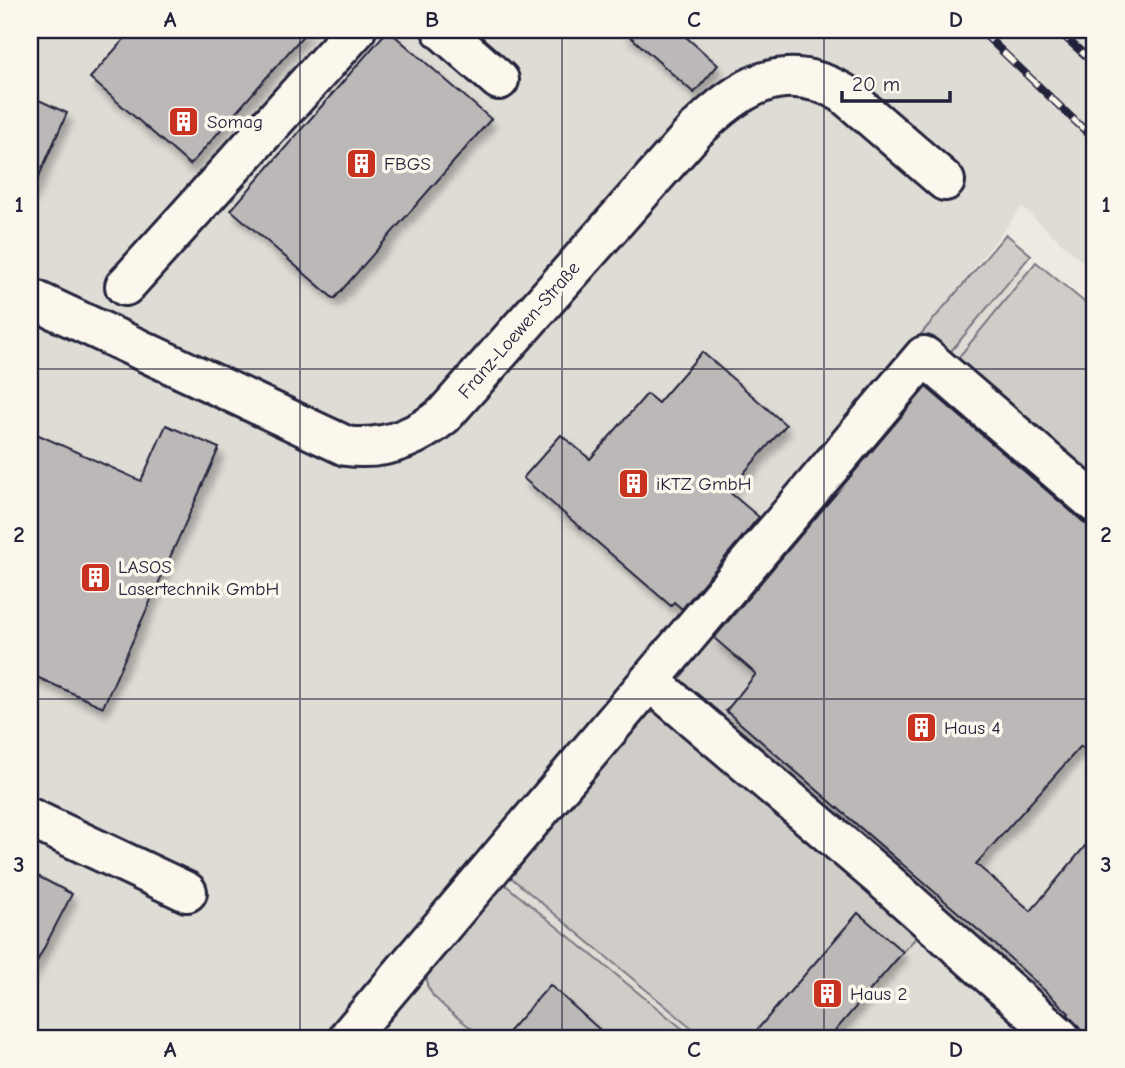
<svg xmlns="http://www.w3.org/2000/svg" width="1125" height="1068" font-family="'Comic Neue',sans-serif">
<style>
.built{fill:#dfdbd5}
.green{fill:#d0cdc9;stroke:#797882;stroke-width:2}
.building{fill:#bcb8b8;stroke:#22223b;stroke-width:2;filter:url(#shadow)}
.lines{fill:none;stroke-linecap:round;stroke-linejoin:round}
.minor-casing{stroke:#22223b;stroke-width:44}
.minor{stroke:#fbf7ec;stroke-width:38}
.rail-casing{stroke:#22223b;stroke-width:8}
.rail{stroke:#fbf7ec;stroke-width:5;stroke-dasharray:16;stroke-linecap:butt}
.grid{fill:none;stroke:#22223b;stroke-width:2;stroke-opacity:0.55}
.labels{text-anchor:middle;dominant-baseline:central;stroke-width:7;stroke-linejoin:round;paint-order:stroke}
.poi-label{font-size:19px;fill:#22223b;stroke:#fbf7ec;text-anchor:start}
.street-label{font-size:19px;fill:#22223b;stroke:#fbf7ec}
.neatline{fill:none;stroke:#22223b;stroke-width:2.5}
.grid-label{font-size:23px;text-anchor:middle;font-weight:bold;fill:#22223b}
</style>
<defs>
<filter id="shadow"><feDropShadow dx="4.5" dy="8" stdDeviation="3.5" flood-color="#0004"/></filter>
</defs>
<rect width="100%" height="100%" fill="#eeeae2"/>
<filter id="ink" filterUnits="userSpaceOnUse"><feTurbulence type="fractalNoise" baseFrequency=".0143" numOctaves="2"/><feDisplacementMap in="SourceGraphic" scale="14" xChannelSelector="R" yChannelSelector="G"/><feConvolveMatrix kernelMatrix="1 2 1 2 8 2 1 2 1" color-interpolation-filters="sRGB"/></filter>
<g filter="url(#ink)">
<!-- built -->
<path class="built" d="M30,30H1095V273L1022,207L936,316L999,246L1095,324V1038H30Z"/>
<!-- green -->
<g class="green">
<path d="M1006,234L1031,255L947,356L921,334Z"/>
<path d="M1036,262L1095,311V487L954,363Z"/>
<path d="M957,393L1095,514V532L947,404Z"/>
<path d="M709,633L756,674L727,711L898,861L886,873L678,681V672Z"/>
<path d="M650,713H670L923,930L903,952L858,913L750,1038H704L503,871L635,717Z"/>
<path d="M497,878L694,1038H609L550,986L503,1038H484L449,1011L433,996L427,985V973Z"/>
</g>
<!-- building -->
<g class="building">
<path d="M132,30H308L190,165L90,78Z"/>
<path d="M388,30L491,119L334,299L231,210Z"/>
<path d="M623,30H678L718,65L694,93Z"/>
<path d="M30,96L67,113L30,196Z"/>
<path d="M702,352L786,425L728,491L759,517L682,609L674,602L671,606L523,478L561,435L590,459L647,394L658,403Z"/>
<path d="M926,387L1095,532V758L1081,746L976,864L1031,911L1095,834V1038H1082L1081,1031L1068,1014L1069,1013L999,948L726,711L756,674L714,638Z"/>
<path d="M166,425L219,448L103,707L30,674V431L141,481Z"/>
<path d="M30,872L72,894L30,975Z"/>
<path d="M858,913L903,952L829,1038H750Z"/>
<path d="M550,985L609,1038H503Z"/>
</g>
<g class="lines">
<defs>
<g id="minor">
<path d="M442,30L499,80"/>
<path d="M125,286L356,30"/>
<path d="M30,298L346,446C383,451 415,439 444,415L695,131C738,88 782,58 843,93L945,181"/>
<path d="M651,682L886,882L1061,1038"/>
<path d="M30,818L187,892"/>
<path d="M350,1035L924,356L1095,503"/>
</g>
</defs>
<!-- minor casing -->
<use href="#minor" class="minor-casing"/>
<!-- minor -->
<use href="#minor" class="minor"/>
<defs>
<g id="rail">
<path d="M980,30L1095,140"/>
<path d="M1057,30L1095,64"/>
</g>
</defs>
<!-- rail casing -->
<use href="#rail" class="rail-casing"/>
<!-- rail -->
<use href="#rail" class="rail"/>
</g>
</g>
<!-- grid -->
<path class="grid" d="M300,30V1038M562,30V1038M824,30V1038M30,369H1095M30,699H1095"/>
<!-- icons -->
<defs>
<symbol id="building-square" viewBox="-11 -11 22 22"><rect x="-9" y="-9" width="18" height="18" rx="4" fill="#c8321e" stroke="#fbf7ec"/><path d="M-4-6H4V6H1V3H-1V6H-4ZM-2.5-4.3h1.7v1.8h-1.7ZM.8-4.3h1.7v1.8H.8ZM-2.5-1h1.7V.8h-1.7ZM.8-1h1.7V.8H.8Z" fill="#fff"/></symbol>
</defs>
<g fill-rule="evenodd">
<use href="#building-square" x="166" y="104" width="35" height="35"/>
<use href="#building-square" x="344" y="146" width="35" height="35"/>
<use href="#building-square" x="616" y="466" width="35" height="35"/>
<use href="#building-square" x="78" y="560" width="35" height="35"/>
<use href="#building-square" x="904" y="710" width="35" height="35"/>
<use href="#building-square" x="810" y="976" width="35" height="35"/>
</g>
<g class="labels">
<!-- poi labels -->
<g class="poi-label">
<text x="207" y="122">Somag</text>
<text x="384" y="164">FBGS</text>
<text x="656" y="484">iKTZ GmbH</text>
<text x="118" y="567">LASOS<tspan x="118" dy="22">Lasertechnik GmbH</tspan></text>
<text x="944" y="728">Haus 4</text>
<text x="850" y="994">Haus 2</text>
</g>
<!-- street labels -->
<g class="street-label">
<text transform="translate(519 330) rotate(-49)">Franz-Loewen-Straße</text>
</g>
</g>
<!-- margin -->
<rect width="1125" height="1068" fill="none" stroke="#fbf7ec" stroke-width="77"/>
<!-- scale -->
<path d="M842 91v10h108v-10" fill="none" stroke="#22223b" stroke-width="3.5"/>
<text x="852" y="91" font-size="21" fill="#22223b" stroke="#fbf7ec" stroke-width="5" paint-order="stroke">20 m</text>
<rect x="38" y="38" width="1048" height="992" class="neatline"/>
<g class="grid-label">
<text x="170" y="27">A</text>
<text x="432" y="27">B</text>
<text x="694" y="27">C</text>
<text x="956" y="27">D</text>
<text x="19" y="212">1</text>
<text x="1106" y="212">1</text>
<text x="19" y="542">2</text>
<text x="1106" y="542">2</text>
<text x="19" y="872">3</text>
<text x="1106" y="872">3</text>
<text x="170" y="1057">A</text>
<text x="432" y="1057">B</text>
<text x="694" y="1057">C</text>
<text x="956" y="1057">D</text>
</g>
</svg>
